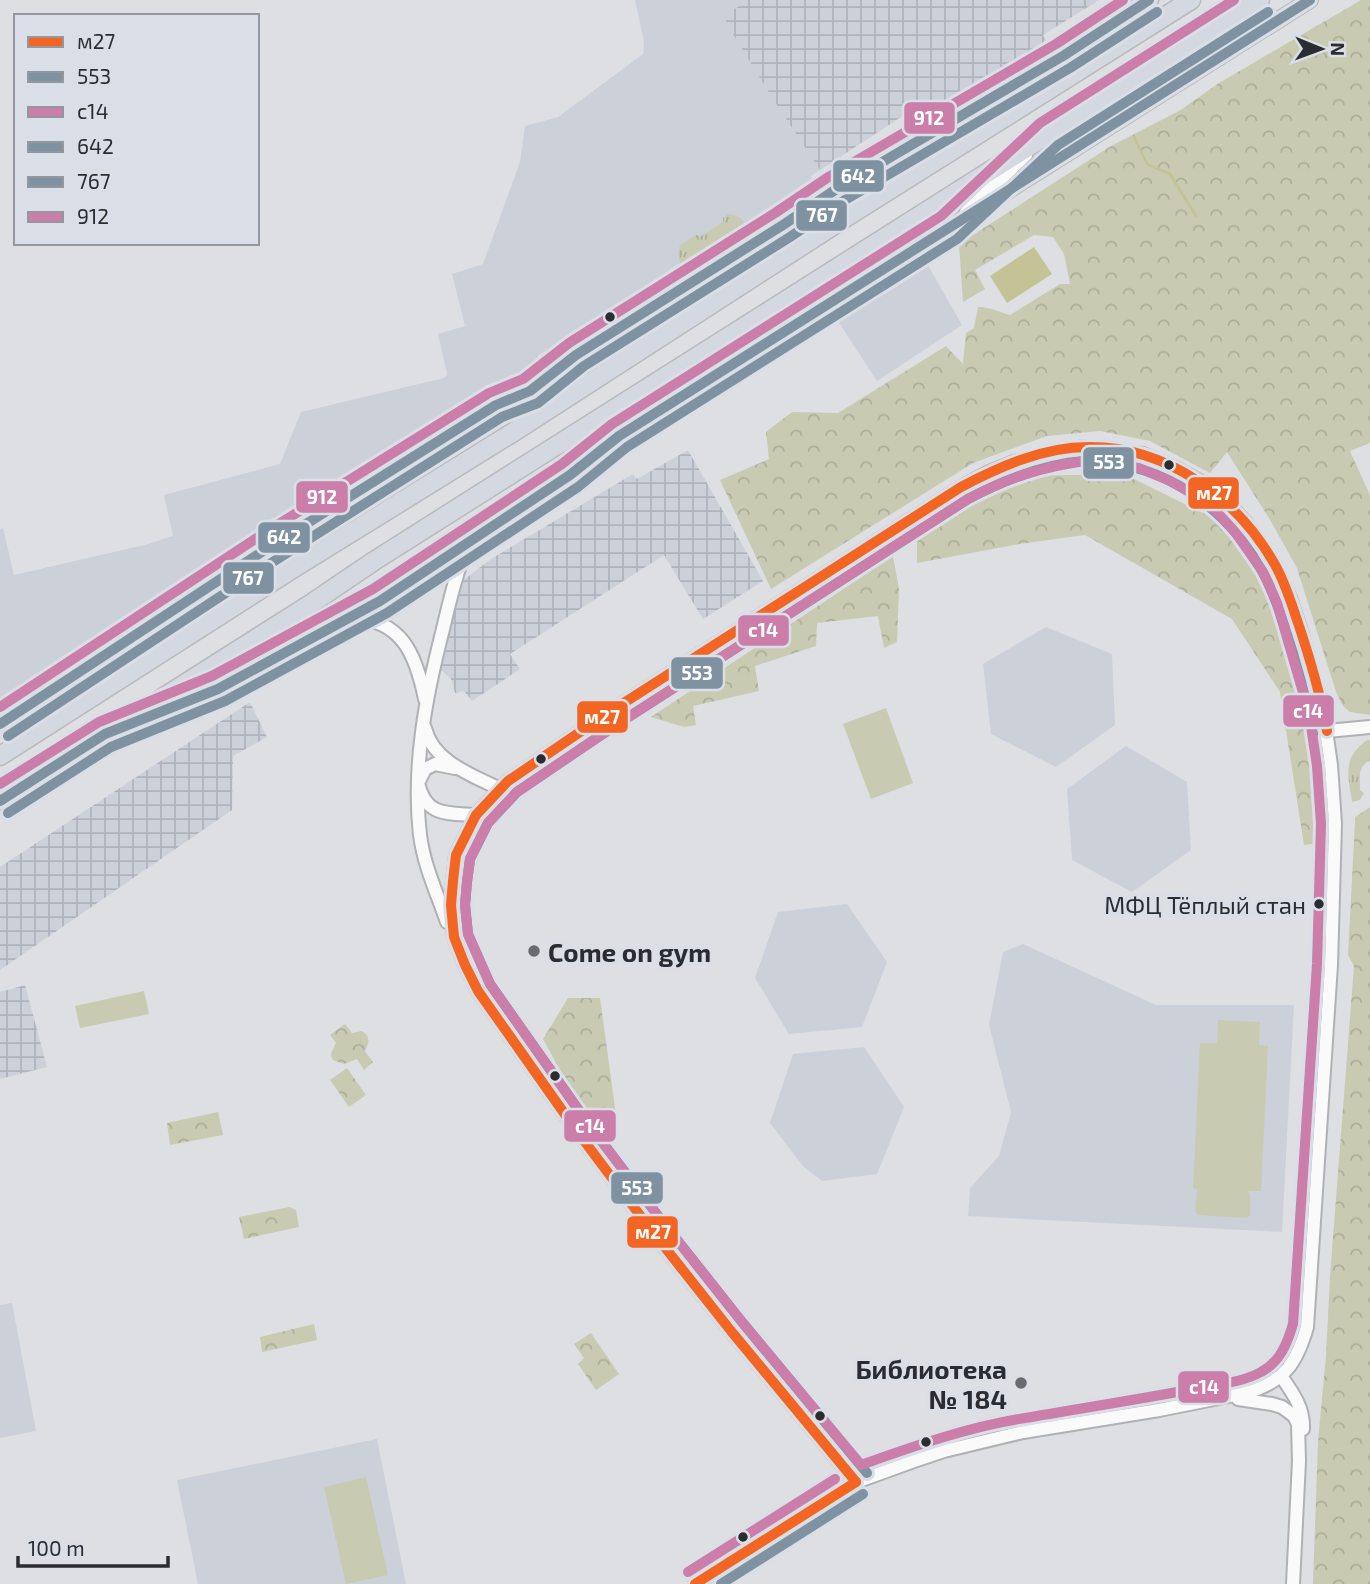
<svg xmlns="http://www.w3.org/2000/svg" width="1370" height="1584" font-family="'Exo 2',sans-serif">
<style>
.built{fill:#ccd0d9}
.industrial{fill:url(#industrial-grid)}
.grass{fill:url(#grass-tufts)}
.forest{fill:url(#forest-crowns)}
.pitch{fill:#c9cab2}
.water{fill:#c4c395}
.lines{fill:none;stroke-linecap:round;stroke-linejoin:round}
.stream{stroke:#c4c395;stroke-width:2.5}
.minor-casing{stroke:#afb1b4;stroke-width:16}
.major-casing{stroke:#b9babb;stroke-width:18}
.highway-casing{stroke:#b9babb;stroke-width:21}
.minor{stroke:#fafafb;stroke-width:12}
.major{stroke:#e3e6eb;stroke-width:14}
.highway{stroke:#d4d8e0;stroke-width:18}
.bus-1-casing{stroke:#dadee6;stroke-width:16}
.bus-2-casing{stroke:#dadee6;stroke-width:16}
.bus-3-casing{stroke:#dadee6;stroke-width:16}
.bus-4-casing{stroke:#dadee6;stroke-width:16}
.bus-5-casing{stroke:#dadee6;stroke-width:16}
.bus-6-casing{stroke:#dadee6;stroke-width:16}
.bus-1{stroke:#f26522;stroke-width:10}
.bus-2{stroke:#7e92a1;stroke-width:10}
.bus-3{stroke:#ca7ea9;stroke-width:10}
.bus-4{stroke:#7e92a1;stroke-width:10}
.bus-5{stroke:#7e92a1;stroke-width:10}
.bus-6{stroke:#ca7ea9;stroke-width:10}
.bus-dot{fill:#2b2c2f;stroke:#dadee6;stroke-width:2.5}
.poi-dot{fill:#696b6e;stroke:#dadee6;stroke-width:2.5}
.labels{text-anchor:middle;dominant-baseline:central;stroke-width:7;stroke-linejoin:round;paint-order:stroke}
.bus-label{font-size:24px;fill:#2b2c2f;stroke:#dadee6;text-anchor:end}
.poi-label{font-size:26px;font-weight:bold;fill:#2b2c2f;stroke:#dadee6;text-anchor:start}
.line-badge{stroke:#dadee6;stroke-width:2.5}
.badge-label{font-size:19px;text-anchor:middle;font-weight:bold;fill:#fff}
</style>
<defs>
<pattern id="industrial-grid" width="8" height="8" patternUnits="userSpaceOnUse" patternTransform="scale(1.75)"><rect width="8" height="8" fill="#ccd0d9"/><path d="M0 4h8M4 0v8" fill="none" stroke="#afb3bb"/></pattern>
<pattern id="grass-tufts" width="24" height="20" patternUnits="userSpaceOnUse" patternTransform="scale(1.75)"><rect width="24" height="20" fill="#c9cab2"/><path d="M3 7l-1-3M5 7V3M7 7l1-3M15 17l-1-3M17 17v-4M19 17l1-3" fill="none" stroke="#adae99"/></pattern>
<pattern id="forest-crowns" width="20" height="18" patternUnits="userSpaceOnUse" patternTransform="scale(1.75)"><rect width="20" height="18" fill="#c9cab2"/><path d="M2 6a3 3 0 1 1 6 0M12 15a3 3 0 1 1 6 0" fill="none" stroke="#adae99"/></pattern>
</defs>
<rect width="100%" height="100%" fill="#dddfe3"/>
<!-- built -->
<g class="built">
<path d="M635,0H748L724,16L1051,48L925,127L918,117L904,115L811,176L814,181L813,182L669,270L673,276L586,330L538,355V359L494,396L268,535L259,532L184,579L187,590L0,707V529L3,528L14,575L144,545L173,536L164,495L280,464L301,412L444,378L447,374L438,334L465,326L452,274L483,264L520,162L525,126L558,117L643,54L644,42Z"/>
<path d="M926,262L962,325L877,381L836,318Z"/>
<path d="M1046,627L1112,654L1115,725L1056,767L991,734L983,664Z"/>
<path d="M1126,746L1187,782L1191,850L1132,892L1072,860L1067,789Z"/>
<path d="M847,904L887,962L862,1027L789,1034L755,978L778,912Z"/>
<path d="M1023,944L1156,1005H1294L1282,1232L968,1216L970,1188L999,1156L1011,1112L989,1025L1003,952Z"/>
<path d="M864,1047L904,1107L877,1174L822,1181L803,1166L770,1123L793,1054Z"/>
<path d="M12,1303L36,1431L0,1438V1305Z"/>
<path d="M377,1439L406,1584H198L177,1480Z"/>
</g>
<!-- industrial -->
<g class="industrial">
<path d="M748,0H1099L1043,35L1051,48L925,127L918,117L904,115L820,170L773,99L728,26L724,16Z"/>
<path d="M688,450L763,581L703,619L664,555L510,654L520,669L472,701L464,691L455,693L451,679L441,670L461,582L491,559L633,474L637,479Z"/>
<path d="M250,702L267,737L233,756L232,810L0,970V867Z"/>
<path d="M25,985L47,1067L0,1079V992Z"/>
</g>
<!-- grass -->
<g class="grass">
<path d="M813,182C817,188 815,192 811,198L777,219L763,214Z"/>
<path d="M728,214C742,215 747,225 754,235L688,275C680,265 676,258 680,245L696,235L701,236L723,222V218Z"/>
<path d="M1367,740H1370V760C1357,768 1360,776 1360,790L1364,793L1360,800L1352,802C1348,775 1342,758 1367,740Z"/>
</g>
<!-- forest -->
<g class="forest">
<path d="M1361,0H1370V443L1350,451L1370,495V715L1350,712L1343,706L1336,692L1297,568L1269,518L1227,452L1210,473L1150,441L1100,431L1047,436L973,463L771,589L720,480L769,459L766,432L792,412L838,413L946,346L963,364L966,333L974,328L978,307C987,306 1000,312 1010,315L1060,284H1070L1064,254L1053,237L1034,235L975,270L985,289L963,302L959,244L1111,146L1179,111L1219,83Z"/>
<path d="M1124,474L1243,533L1286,611L1314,697L1328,842L1304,845L1280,692L1232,619L1085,535L1019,544L917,563V533L1013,476Z"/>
<path d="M893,556L899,589L897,642L884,648L878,616L817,623L816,646L755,666L759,691L693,706L696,725L684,727L651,717Z"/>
<path d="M1370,807V1584H1313L1318,1441L1326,1356L1330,1276L1354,966L1348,955L1355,822V817Z"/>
<path d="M568,998H600L616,1115L586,1117L543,1039Z"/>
<path d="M345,1024L352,1033L362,1031C371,1037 369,1043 365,1051L373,1062L364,1070L357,1059L344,1064L333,1060C329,1053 333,1050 336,1043L330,1035Z"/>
<path d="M347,1068L366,1095L349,1107L330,1080Z"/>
<path d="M218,1112L223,1135L170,1145L167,1123Z"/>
<path d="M290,1207L296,1210L299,1227L244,1239L239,1217Z"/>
<path d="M314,1324L317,1340L262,1352L260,1337Z"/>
<path d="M591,1333L619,1374L596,1390L578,1364L584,1358L574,1344Z"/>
</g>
<!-- pitch -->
<g class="pitch">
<path d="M886,708L913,783L871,799L843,724Z"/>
<path d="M144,991L149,1014L80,1028L75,1006Z"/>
<path d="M1218,1020L1260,1022L1259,1045L1268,1046L1261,1191H1248L1250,1195V1215L1247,1218L1198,1215L1195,1211L1197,1189L1193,1188L1200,1043H1217Z"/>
<path d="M366,1477L388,1575L346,1584L324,1487Z"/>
</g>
<!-- water -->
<path class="water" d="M1034,247L1052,274L1007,303L990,276Z"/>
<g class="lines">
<!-- stream -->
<path class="stream" d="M1134,137L1147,164L1170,174L1196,216"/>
<defs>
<g id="minor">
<path d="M966,212L1026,155"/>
<path d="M351,618C402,619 416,655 425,699"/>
<path d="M0,724L274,544L496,405L530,391L576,355L783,225L838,188L894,156"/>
<path d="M425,728C433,762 472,775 500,789"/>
<path d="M1327,731L1370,727"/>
<path d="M455,768L435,764L425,769L418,783C426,817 447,813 476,815"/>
<path d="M447,922C437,893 424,866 420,835C412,767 426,695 443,629C450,599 457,570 469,542"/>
<path d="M1281,1376C1293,1393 1304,1408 1303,1429"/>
<path d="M1238,1399L1272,1404L1282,1407L1294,1416L1298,1424L1299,1461L1293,1584"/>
<path d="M695,1584L856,1482L914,1461L944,1451L1023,1432L1159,1410L1249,1392C1285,1381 1297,1362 1307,1327L1331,965L1335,824L1331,765L1323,710L1301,631L1290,598L1275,565L1246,523L1226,501L1203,483L1176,468L1143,454L1085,447L1064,450L1014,462L987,473L961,487L605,715L508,781L476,815L456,855L453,881L451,905L454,937L465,965L478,991L576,1130L648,1226L731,1331L856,1482"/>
</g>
<path id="major" d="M132,723L218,689L380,601L570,475L619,436L1310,0"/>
<g id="highway">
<path d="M819,223L846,200L963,115L1063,56L1149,0"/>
<path d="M0,756L294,568L512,433L845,218L1191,0"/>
<path d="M0,801L312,603L374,561L1260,0"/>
</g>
</defs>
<!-- minor casing -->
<use href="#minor" class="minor-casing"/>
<!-- major casing -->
<use href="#major" class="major-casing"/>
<!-- highway casing -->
<use href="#highway" class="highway-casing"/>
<!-- minor -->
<use href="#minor" class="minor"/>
<!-- major -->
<use href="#major" class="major"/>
<!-- highway -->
<use href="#highway" class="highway"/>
<defs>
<g id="bus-1">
<path d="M856,1482L731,1331L648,1226L576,1130L478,991L465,965L454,937L451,905L453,881L456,855L476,815L508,781L605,715L961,487C999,467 1043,447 1088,447C1166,446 1236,497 1274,563C1284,580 1290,599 1296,617C1309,655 1320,692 1327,731"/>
<path d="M695,1584L856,1482"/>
</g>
<g id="bus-2">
<path d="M867,1473L742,1322L659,1217L587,1122L490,984L468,934L465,905L467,882L470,859L488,823L517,792L613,727L968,499C1004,480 1043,464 1084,461C1093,460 1102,462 1111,463C1176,471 1230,514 1262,571C1272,588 1278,607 1284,625C1296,661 1306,697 1313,734"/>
<path d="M721,1584L863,1494"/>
</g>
<g id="bus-3">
<path d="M1085,461L1139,468L1170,481L1195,495L1216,511L1235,532L1263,572L1277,603L1309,713L1317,766L1321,824L1317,964L1293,1324C1287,1344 1280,1362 1261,1372C1243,1382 1220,1384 1199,1388C1141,1399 1083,1408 1025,1418C968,1427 914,1446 861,1465L742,1322L659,1217L587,1122L490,984L468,934L465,905L467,882L470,859L488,823L517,792L613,727L968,499C1008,478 1041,467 1085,461Z"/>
<path d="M688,1572L835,1479"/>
</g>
<g id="bus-4">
<path d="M0,724L274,544L496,405L530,391L576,355L783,225L838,188L1063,56L1149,0"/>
<path d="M0,801L105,734L218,689L380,601L570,475L619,436L1310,0"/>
</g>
<g id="bus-5">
<path d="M8,736L282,556L502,417L538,403L584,366L790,237L845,200L1070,68L1157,12"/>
<path d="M8,813L111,747L225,701L387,613L578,487L627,447L957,239L1058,145L1268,12"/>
</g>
<g id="bus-6">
<path d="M0,707L266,532L489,393L523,379L569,343L775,213L830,176L1056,44L1123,0"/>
<path d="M0,784L99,722L212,676L373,589L562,464L612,424L941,216L1040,123L1234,0"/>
</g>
</defs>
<!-- bus-1 casing -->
<use href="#bus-1" class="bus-1-casing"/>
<!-- bus-2 casing -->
<use href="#bus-2" class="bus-2-casing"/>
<!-- bus-3 casing -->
<use href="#bus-3" class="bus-3-casing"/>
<!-- bus-4 casing -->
<use href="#bus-4" class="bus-4-casing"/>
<!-- bus-5 casing -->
<use href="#bus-5" class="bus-5-casing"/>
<!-- bus-6 casing -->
<use href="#bus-6" class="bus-6-casing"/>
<!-- bus-1 -->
<use href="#bus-1" class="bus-1"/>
<!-- bus-2 -->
<use href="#bus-2" class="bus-2"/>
<!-- bus-3 -->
<use href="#bus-3" class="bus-3"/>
<!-- bus-4 -->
<use href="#bus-4" class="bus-4"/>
<!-- bus-5 -->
<use href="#bus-5" class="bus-5"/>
<!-- bus-6 -->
<use href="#bus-6" class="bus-6"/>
</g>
<!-- markers -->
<g class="bus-dot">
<circle cx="610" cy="317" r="6"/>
<circle cx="1169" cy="465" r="6"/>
<circle cx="541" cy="759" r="6"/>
<circle cx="1319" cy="904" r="6"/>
<circle cx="555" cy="1076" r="6"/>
<circle cx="820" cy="1416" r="6"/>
<circle cx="926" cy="1442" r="6"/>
<circle cx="743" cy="1537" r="6"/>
</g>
<g class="poi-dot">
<circle cx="534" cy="951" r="7"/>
<circle cx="1021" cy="1383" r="7"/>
</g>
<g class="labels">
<!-- bus labels -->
<g class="bus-label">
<text x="1306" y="904">МФЦ Тёплый стан</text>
</g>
<!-- poi labels -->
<g class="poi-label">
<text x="548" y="951">Come on gym</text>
<text x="1007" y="1368" text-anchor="end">Библиотека<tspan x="1007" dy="30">№ 184</tspan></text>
</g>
</g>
<g class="line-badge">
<rect x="903" y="101" width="53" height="34" rx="7" fill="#ca7ea9"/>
<rect x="832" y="159" width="53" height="34" rx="7" fill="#7e92a1"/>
<rect x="795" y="199" width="53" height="33" rx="7" fill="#7e92a1"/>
<rect x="1082" y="446" width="53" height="34" rx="7" fill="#7e92a1"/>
<rect x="1187" y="476" width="53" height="34" rx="7" fill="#f26522"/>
<rect x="295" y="480" width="54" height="34" rx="7" fill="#ca7ea9"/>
<rect x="257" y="521" width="54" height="33" rx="7" fill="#7e92a1"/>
<rect x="222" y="561" width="53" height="34" rx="7" fill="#7e92a1"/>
<rect x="737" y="614" width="53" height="33" rx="7" fill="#ca7ea9"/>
<rect x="670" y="656" width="54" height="34" rx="7" fill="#7e92a1"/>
<rect x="1282" y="694" width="53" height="34" rx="7" fill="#ca7ea9"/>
<rect x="576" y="700" width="53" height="34" rx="7" fill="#f26522"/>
<rect x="563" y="1109" width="54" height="34" rx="7" fill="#ca7ea9"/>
<rect x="610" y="1171" width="54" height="34" rx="7" fill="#7e92a1"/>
<rect x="626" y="1215" width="53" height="34" rx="7" fill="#f26522"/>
<rect x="1177" y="1370" width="53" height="34" rx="7" fill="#ca7ea9"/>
</g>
<g class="badge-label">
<text x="929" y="125">912</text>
<text x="858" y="183">642</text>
<text x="822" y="222">767</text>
<text x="1109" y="469">553</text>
<text x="1214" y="500">м27</text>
<text x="322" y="504">912</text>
<text x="284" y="544">642</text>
<text x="248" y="585">767</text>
<text x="763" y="637">с14</text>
<text x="697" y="680">553</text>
<text x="1308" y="718">с14</text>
<text x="602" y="724">м27</text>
<text x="590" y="1133">с14</text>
<text x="637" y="1195">553</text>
<text x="653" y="1239">м27</text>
<text x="1204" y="1394">с14</text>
</g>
<!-- legend -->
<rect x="14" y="14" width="245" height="231" fill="#dadee6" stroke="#94979d" stroke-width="2"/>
<rect x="28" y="37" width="35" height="10" fill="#f26522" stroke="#94979d" stroke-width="2"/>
<text x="77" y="49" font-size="21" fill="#2b2c2f">м27</text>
<rect x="28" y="72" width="35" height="10" fill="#7e92a1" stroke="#94979d" stroke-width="2"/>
<text x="77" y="84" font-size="21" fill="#2b2c2f">553</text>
<rect x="28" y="107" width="35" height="10" fill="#ca7ea9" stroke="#94979d" stroke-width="2"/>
<text x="77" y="119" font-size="21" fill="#2b2c2f">с14</text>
<rect x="28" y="142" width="35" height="10" fill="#7e92a1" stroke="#94979d" stroke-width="2"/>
<text x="77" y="154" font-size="21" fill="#2b2c2f">642</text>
<rect x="28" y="177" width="35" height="10" fill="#7e92a1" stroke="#94979d" stroke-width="2"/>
<text x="77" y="189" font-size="21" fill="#2b2c2f">767</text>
<rect x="28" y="212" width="35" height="10" fill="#ca7ea9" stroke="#94979d" stroke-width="2"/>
<text x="77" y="224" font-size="21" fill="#2b2c2f">912</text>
<!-- north arrow -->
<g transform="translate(1321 49) rotate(91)" stroke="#dadee6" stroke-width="5" paint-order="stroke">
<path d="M0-5L12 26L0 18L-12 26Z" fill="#2b2c2f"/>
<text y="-10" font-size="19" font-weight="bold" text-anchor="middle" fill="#2b2c2f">N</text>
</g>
<!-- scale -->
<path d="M18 1556v10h150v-10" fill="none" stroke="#2b2c2f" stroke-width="3.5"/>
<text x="28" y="1556" font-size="21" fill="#2b2c2f" stroke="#dadee6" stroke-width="5" paint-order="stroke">100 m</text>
</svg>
